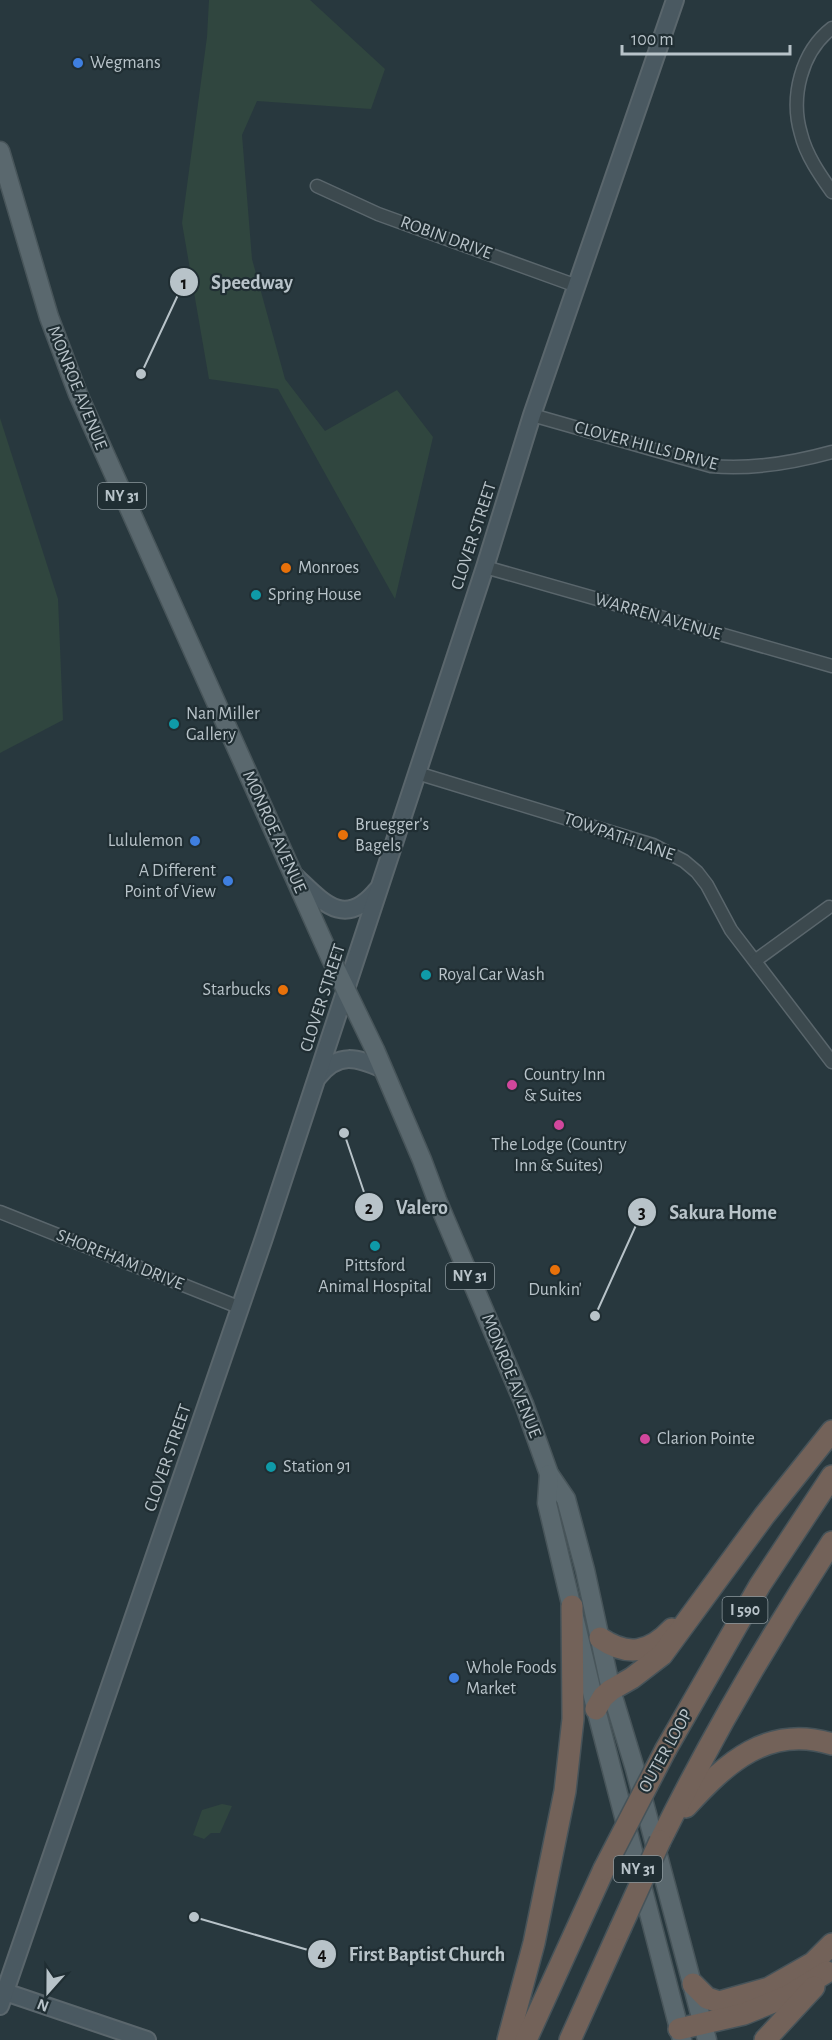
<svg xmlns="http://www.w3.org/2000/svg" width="832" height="2040" font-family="'Alegreya Sans',sans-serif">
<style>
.green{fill:#30463f}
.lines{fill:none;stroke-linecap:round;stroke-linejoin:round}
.street-casing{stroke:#5a666c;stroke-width:15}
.secondary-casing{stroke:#5a666c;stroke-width:20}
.primary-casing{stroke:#48555a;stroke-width:21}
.highway-casing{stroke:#465359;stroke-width:24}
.street{stroke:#3c494e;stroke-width:12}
.secondary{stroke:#4a5961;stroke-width:16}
.primary{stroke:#5a686e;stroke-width:18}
.highway{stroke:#736259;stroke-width:21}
.highway-bridge-casing{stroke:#465359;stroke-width:24;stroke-linecap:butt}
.highway-bridge{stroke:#736259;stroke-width:21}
.shop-dot{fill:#3f7fe0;stroke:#202e33;stroke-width:2}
.food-dot{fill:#e8710a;stroke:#202e33;stroke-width:2}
.culture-dot{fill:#0f9aa8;stroke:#202e33;stroke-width:2}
.hotel-dot{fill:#d1479c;stroke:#202e33;stroke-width:2}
.labels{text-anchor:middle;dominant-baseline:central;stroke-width:4.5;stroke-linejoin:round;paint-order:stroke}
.shield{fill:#202e33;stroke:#8a969c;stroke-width:1.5}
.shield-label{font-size:16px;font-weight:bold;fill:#b8c3c9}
.poi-label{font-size:18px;fill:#b8c3c9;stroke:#202e33;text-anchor:start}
.street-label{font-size:18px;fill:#b8c3c9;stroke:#202e33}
.leader{fill:none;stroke:#b8c3c9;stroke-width:2}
.callout-dot{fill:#b8c3c9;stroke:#202e33;stroke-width:2}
.mark-label{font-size:18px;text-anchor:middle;font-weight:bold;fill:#111}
.callout-label{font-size:20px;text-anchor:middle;font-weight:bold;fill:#b8c3c9;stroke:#202e33;stroke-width:4.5;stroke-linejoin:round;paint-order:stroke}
</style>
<rect width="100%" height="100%" fill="#28383e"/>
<!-- green -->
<g class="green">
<path d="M209,0H310L385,69L371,109L257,101L242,135L252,259L285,379L325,431L397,390L433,437L395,599L278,389L209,379L182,223L207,37Z"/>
<path d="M0,418L58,599L63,720L0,753Z"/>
<path d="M222,1804L232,1806L220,1833H211L204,1839L193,1835L202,1810Z"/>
</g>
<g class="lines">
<defs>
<g id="street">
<path d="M832,28C801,52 790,97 801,134C806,155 820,175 832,192"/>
<path d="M317,186L378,214L577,286"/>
<path d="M532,415L711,466C752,470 792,463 832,452"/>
<path d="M485,567L832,666"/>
<path d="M417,773L653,845L684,861L697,872L707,885L731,930L832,1062"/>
<path d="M756,960L829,907"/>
<path d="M0,1212L241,1308"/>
</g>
<g id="secondary">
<path d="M294,875C322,901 344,930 377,890"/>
<path d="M318,1077C339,1051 357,1058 383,1069"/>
<path d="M5,1992L147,2040"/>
<path d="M0,2006L264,1238L485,567L532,415L675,0"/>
</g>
<g id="primary">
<path d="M0,151L49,317L78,394L331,959L375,1050L422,1160L437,1200L524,1404L549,1474L566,1499L585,1570L611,1690L635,1769L707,2040"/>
<path d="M549,1474L547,1503L596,1709L682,2040"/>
</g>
<g id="highway">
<path d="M600,1638C628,1657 649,1653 672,1629"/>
<path d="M596,1709L603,1697L611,1690L632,1678L662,1655L764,1516L832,1431"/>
<path d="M666,1749L760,1585L832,1476"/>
<path d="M686,1807C726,1763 768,1724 832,1744"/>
<path d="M660,1841C711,1738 769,1638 832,1542"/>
<path d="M693,1984L707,1998L719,2002L769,1988L813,1963L832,1944"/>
<path d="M679,2029L744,2014L788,1996L827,1972"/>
<path d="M508,2040L534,1943L565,1791L573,1719L572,1606"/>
<path d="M526,2040L604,1869"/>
<path d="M570,2040L620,1929"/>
<path d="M765,2040L814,1987"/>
</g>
</defs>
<!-- street casing -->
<use href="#street" class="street-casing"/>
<!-- secondary casing -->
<use href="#secondary" class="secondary-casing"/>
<!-- primary casing -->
<use href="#primary" class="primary-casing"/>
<!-- highway casing -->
<use href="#highway" class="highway-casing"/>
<!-- street -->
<use href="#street" class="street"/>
<!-- secondary -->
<use href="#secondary" class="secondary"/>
<!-- primary -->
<use href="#primary" class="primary"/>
<!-- highway -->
<use href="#highway" class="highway"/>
<defs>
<g id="highway-bridge">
<path d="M604,1869L666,1749"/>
<path d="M620,1929L660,1841"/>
</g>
</defs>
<!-- highway-bridge casing -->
<use href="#highway-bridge" class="highway-bridge-casing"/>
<!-- highway-bridge -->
<use href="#highway-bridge" class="highway-bridge"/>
</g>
<!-- markers -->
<g class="shop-dot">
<circle cx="78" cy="63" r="6"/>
<circle cx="195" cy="841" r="6"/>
<circle cx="228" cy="881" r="6"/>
<circle cx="454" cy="1678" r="6"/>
</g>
<g class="food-dot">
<circle cx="286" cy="568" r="6"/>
<circle cx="343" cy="835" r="6"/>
<circle cx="283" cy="990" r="6"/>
<circle cx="555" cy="1270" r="6"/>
</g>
<g class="culture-dot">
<circle cx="256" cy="595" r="6"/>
<circle cx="174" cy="724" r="6"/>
<circle cx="426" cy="975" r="6"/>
<circle cx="375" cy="1246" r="6"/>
<circle cx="271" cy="1467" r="6"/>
</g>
<g class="hotel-dot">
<circle cx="512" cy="1085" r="6"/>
<circle cx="559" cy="1125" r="6"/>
<circle cx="645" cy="1439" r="6"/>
</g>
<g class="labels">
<!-- shield labels -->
<g class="shield">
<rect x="98" y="483" width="48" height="26" rx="4.5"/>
<rect x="446" y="1263" width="48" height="26" rx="4.5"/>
<rect x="722.5" y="1597" width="45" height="26" rx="4.5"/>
<rect x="614" y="1856" width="48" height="26" rx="4.5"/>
</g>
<g class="shield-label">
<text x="122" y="496">NY 31</text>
<text x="470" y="1276">NY 31</text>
<text x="745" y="1610">I 590</text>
<text x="638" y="1869">NY 31</text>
</g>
<!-- poi labels -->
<g class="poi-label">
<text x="90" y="63">Wegmans</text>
<text x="298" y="568">Monroes</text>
<text x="268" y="595">Spring House</text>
<text x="186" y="714">Nan Miller<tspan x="186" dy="21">Gallery</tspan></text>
<text x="355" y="825">Bruegger's<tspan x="355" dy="21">Bagels</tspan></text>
<text x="183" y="841" text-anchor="end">Lululemon</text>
<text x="216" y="871" text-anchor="end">A Different<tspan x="216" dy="21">Point of View</tspan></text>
<text x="438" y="975">Royal Car Wash</text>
<text x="271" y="990" text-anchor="end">Starbucks</text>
<text x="524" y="1075">Country Inn<tspan x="524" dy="21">&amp; Suites</tspan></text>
<text x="559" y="1145" text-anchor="middle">The Lodge (Country<tspan x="559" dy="21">Inn &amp; Suites)</tspan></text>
<text x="375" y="1266" text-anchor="middle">Pittsford<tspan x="375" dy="21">Animal Hospital</tspan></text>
<text x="555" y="1290" text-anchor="middle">Dunkin'</text>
<text x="657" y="1439">Clarion Pointe</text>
<text x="283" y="1467">Station 91</text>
<text x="466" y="1668">Whole Foods<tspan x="466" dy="21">Market</tspan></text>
</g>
<!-- street labels -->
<g class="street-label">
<text transform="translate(446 238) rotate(20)">ROBIN DRIVE</text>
<text transform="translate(77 388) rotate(68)">MONROE AVENUE</text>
<text transform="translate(646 446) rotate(15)">CLOVER HILLS DRIVE</text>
<text transform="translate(474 536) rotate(-72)">CLOVER STREET</text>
<text transform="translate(658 617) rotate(16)">WARREN AVENUE</text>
<text transform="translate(274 832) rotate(66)">MONROE AVENUE</text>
<text transform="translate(619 837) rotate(19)">TOWPATH LANE</text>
<text transform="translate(323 998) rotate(-72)">CLOVER STREET</text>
<text transform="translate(120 1260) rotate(22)">SHOREHAM DRIVE</text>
<text transform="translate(511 1376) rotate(68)">MONROE AVENUE</text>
<text transform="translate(168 1458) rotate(-71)">CLOVER STREET</text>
<text transform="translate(666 1751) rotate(-61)">OUTER LOOP</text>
</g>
</g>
<!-- callouts -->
<path class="leader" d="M141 374L184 282M344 1133L369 1207M595 1316L642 1212M194 1917L322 1954"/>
<g class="callout-dot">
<circle cx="141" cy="374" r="6"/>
<circle cx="344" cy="1133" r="6"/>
<circle cx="595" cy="1316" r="6"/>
<circle cx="194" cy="1917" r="6"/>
<circle cx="184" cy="282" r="15"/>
<circle cx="369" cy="1207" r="15"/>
<circle cx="642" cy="1212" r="15"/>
<circle cx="322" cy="1954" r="15"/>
</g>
<g class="mark-label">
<text x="184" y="289">1</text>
<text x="369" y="1214">2</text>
<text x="642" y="1218">3</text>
<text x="322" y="1960">4</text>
</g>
<g class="callout-label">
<text x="252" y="289">Speedway</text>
<text x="422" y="1214">Valero</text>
<text x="723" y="1219">Sakura Home</text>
<text x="427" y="1961">First Baptist Church</text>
</g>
<!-- north arrow -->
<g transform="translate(48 1992) rotate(201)" stroke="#202e33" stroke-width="4.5" paint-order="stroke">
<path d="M0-4.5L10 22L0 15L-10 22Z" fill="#b8c3c9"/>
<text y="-9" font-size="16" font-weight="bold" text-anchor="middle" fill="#b8c3c9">N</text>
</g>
<!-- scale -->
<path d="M622 45v9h168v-9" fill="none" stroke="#b8c3c9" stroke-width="3"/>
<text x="631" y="45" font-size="18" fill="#b8c3c9" stroke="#202e33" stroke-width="4.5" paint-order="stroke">100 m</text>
</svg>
